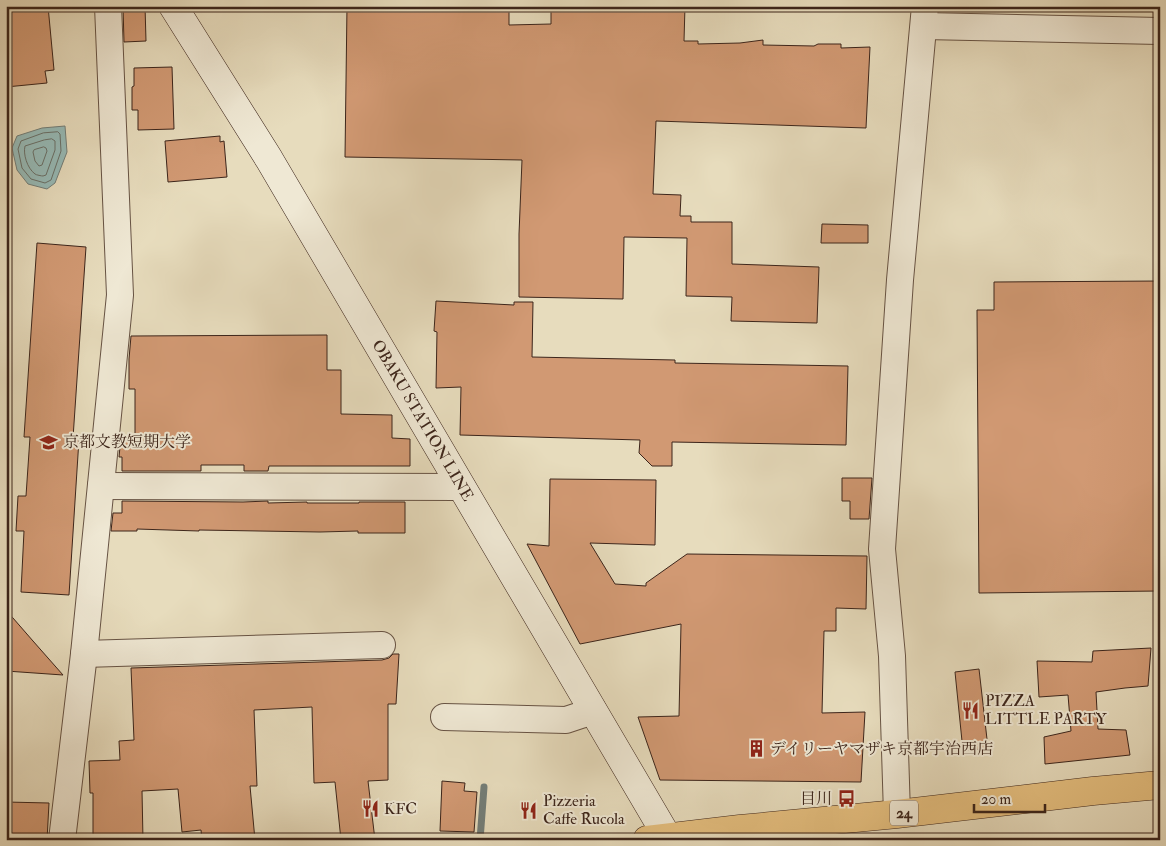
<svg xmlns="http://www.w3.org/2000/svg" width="1166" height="846" font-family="'IM FELL Double Pica','Noto Serif JP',serif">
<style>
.water{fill:#97bab6;stroke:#737e78}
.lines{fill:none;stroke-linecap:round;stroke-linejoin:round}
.shore{stroke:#6a7068;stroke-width:1}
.stream{stroke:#737e78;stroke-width:7}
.building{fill:#d19973;stroke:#3c251b}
.minor-casing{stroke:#675344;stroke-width:28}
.secondary-casing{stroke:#3c251b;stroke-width:29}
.trunk-casing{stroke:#3c251b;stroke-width:29}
.minor{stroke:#efe8d4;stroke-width:26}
.secondary{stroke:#efe8d4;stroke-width:28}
.trunk{stroke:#e4be7e;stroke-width:28}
.labels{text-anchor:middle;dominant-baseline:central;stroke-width:4;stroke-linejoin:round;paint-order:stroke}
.shield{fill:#efe8d4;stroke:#726052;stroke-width:1}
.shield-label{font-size:15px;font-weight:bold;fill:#3c251b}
.street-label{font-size:16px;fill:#3c251b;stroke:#efe8d4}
.poi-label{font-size:16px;fill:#3c251b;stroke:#efe8d4;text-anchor:start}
</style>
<rect width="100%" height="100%" fill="#e7dcbd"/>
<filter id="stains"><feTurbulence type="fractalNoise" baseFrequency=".004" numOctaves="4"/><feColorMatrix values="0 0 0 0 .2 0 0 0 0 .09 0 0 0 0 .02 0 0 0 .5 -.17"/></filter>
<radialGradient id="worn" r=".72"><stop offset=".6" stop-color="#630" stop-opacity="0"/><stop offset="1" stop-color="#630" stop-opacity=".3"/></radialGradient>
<!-- water -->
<path class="water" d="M65,126L67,152L55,183L47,189L28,184L17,170L12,148L17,136L42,128Z"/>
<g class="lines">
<!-- shore -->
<g class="shore">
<path d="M58,132L60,134L61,151L51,180L45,183L31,179L22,168L18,149L21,141L43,133Z"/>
<path d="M52,139L55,141V150L46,175L43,176C42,176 36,175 35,174C27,168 23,154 25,146L44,140Z"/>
<path d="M44,147L46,148L47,151L42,165L39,166L35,161L33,152L34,150Z"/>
</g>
<!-- stream -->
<path class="stream" d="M480,840L484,787"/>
</g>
<!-- building -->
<g class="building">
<path d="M6,6H48L54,70L45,71L47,83L6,87Z"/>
<path d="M145,6L146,41L124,42L123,7Z"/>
<path d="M347,6H509V25L551,24V6H685L684,41H698V44L740,43L763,40V45L814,46L818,44H841V48L870,47L866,128L656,121L653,194L681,195L680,216H691V222H732V264L819,267L817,323L731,321L732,297L686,296L687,238L624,237L623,299L519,297V234L522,160L345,157Z"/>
<path d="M172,67L174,129L138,130V110H132V87L134,86V68Z"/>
<path d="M220,136V142L224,141L227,177L168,182L165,141Z"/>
<path d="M822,224L868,225V243H821Z"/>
<path d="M37,243L86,247L73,438L79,439L69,595L21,592L24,531H16L18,496H26L30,437H24Z"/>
<path d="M1160,281V591L979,593L977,310H994V282Z"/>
<path d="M436,301L514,305V302H533L532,357L675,360V363L848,366L846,445L672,442V466H652L639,453L640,440L460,435L461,387L436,388L437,332L434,331Z"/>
<path d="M327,335V370H341V414L392,415V438L410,439V466H269L268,471H244V465H201V471H122V457H119L121,437H135V389H129V359L131,336Z"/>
<path d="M842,478H872L869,519H850V501H842Z"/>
<path d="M550,479L656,480L655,545L590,543L615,584L646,586V583L687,554L867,556L866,609L836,608V631H824L822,713L865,712L861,782L660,780L638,717L679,716L681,624L580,644L527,544L549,546Z"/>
<path d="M122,501L243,502L268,501V503L307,502V503H359V502H405V533H358V531L320,532L199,530V531L137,529V531H111L113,513H122Z"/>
<path d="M6,610L33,641L63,675L6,671Z"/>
<path d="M1151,648L1148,686L1125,688L1096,692L1098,729L1126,730L1130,755L1045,764L1044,737L1071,731L1068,695L1039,697L1037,661L1092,662L1093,651Z"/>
<path d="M393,654H399L396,704H388V780L368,781L375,840H341L335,782L314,783L312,707L254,710L257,786H250L255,840H202L201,830L182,832L178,789L142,791L143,840H93V793H90L89,761L120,760L119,741L134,740L131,668L382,660L389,658Z"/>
<path d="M979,669L988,748L963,751L955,672Z"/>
<path d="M442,781L465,783L464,791L477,792L474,832L440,831Z"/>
<path d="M6,802L49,803L47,840H6Z"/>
</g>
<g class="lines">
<defs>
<g id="minor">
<path d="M924,26L1160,31"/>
<path d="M101,486L462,487"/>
<path d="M84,654L382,645"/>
<path d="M444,717L566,720L581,715L593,710"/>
<path d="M897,814L892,656L882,549L900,280L925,6"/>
<path d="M62,840L84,654L120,295L108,6"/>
</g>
<g id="secondary">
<path id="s1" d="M173,6L269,159L668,838"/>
</g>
<path id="trunk" d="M647,840L740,829L897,814L1093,791L1160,785"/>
</defs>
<!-- minor casing -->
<use href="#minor" class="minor-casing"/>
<!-- secondary casing -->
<use href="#secondary" class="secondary-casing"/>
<!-- trunk casing -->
<use href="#trunk" class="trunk-casing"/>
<!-- minor -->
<use href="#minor" class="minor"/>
<!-- secondary -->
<use href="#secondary" class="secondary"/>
<!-- trunk -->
<use href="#trunk" class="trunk"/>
</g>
<!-- icons -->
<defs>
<symbol id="university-bare" viewBox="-9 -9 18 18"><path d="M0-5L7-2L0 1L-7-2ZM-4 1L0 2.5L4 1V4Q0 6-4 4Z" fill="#8f2418" stroke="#efe8d4" stroke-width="2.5" paint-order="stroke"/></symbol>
<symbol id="restaurant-bare" viewBox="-9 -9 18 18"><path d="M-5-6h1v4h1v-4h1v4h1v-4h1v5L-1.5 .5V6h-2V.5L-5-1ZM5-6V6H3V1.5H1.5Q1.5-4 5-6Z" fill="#8f2418" stroke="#efe8d4" stroke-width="2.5" paint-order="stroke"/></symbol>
<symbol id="building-bare" viewBox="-9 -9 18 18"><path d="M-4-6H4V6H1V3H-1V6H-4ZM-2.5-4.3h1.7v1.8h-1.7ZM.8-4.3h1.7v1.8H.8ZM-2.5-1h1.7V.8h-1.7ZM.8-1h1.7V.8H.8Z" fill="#8f2418" stroke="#efe8d4" stroke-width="2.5" paint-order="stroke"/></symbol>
<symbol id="bus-bare" viewBox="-9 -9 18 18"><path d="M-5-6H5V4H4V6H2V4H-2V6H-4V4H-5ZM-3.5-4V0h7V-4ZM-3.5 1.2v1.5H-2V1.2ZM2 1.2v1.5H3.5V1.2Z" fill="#8f2418" stroke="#efe8d4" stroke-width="2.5" paint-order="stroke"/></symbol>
</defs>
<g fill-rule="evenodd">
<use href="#university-bare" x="36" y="430" width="25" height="25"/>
<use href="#restaurant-bare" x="958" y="698" width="25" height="25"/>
<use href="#building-bare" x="744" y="736" width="25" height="25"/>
<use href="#bus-bare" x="834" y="786" width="25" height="25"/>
<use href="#restaurant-bare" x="358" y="796" width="25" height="25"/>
<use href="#restaurant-bare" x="516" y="798" width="25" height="25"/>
</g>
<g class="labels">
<!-- shield labels -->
<rect class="shield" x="890" y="800.5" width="28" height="25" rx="4"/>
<g class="shield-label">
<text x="904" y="813">24</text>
</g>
<!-- street labels -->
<g class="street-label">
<text stroke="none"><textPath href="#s1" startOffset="484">OBAKU STATION LINE</textPath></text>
</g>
<!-- poi labels -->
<g class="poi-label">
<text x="63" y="442">京都文教短期大学</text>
<text x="985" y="701">PIZZA<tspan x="985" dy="18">LITTLE PARTY</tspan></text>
<text x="770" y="749">デイリーヤマザキ京都宇治西店</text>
<text x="832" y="799" text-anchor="end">目川</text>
<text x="543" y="801">Pizzeria<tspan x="543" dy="18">Caffe Rucola</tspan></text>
<text x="384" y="809">KFC</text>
</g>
</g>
<!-- margin -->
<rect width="1166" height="846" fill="none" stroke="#e7dcbd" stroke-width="25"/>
<rect x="8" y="8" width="1151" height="831" fill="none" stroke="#3c251b" stroke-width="2.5"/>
<rect x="12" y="12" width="1141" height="821" fill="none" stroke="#3c251b"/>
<!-- scale -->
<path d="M974 804v8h71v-8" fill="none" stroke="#3c251b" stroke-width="2.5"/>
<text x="981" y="804" font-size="15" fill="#3c251b" stroke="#efe8d4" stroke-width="4" paint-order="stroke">20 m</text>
<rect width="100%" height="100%" filter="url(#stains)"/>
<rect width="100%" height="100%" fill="url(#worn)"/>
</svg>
